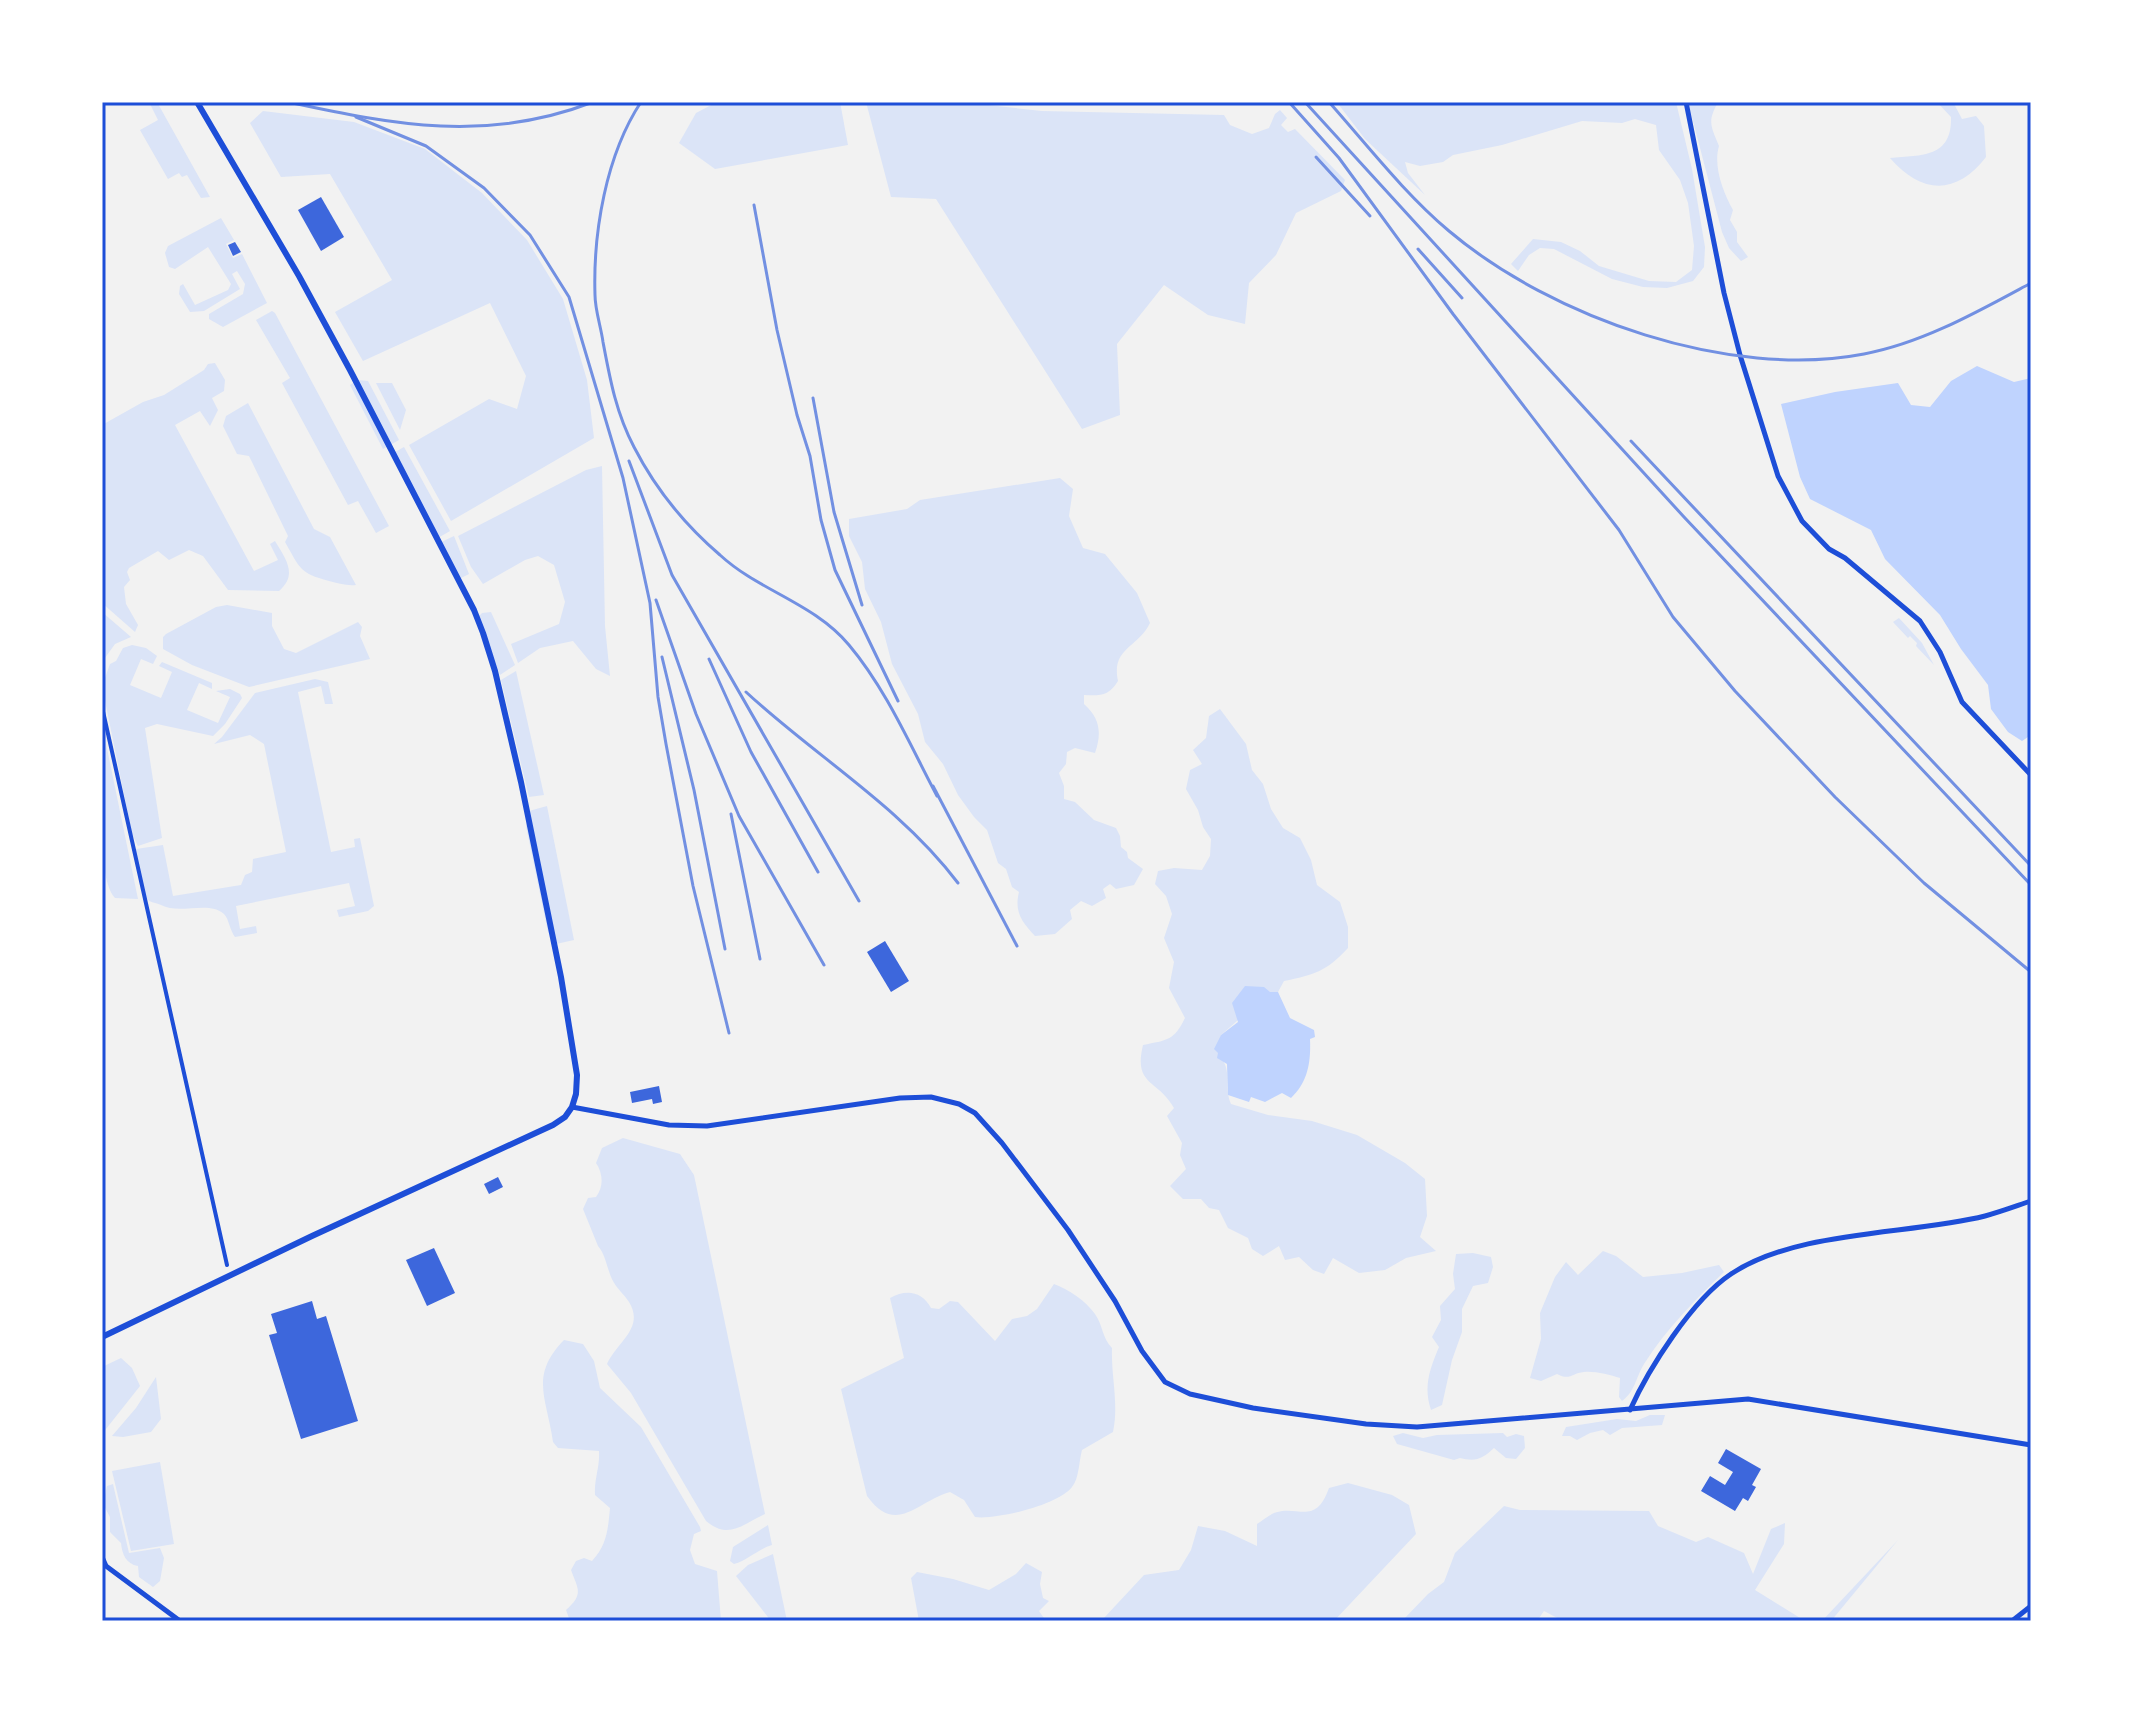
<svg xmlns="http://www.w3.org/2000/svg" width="2133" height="1723" font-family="Barlow,sans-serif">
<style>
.green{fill:#dbe4f7}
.water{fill:#bfd3fe}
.building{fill:#3d67dc}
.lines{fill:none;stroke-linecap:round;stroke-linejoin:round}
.pedestrian{stroke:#1d4ed8;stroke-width:4}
.minor{stroke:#1d4ed8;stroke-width:5}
.tertiary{stroke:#1d4ed8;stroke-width:6}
.rail{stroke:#7290e2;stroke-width:3}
.neatline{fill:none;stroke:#1d4ed8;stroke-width:3}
</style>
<rect width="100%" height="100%" fill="#f2f2f2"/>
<!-- green -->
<g class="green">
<path d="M149,102H157L210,197L201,198L187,175L182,177L179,173L168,179L140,130L158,120Z"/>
<path d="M717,102H840L848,145L715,169L679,143L696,113Z"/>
<path d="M866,102H960L1042,111L1224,115L1230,125L1252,134L1269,128L1275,114L1280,110L1287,118L1281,125L1288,132L1295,129L1345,180L1341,191L1296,213L1276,255L1249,283L1245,324L1208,315L1164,285L1117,344L1120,415L1082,429L936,199L891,197Z"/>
<path d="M1423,102H1676L1692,169L1705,247L1704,267L1693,281L1667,288L1643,287L1612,279L1554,249L1540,248L1529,255L1518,271L1511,264L1533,239L1561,242L1580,251L1599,266L1649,281L1676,282L1692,270L1694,246L1688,203L1680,180L1659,150L1656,125L1635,119L1622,123L1582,121L1502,145L1453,155L1443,162L1420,166L1405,162L1408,173L1425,195L1365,139L1339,105Z"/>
<path d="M1688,102H1718C1707,122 1711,126 1719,146C1713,166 1723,192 1733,210L1730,220L1737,232V242L1748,257L1741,261L1729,248L1722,232Z"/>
<path d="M1937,102H1953L1962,119L1976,116L1984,126L1986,157C1957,195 1922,195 1890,158C1922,155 1952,158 1951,117Z"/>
<path d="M263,111L354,122L425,149L482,193L527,240L563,299L587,380L594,438L451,521L409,445L489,399L517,409L526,376L490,303L363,361L335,312L392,280L330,174L281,177L250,123Z"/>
<path d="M221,218L234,240L226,244L233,258L242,254L267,303L223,327L209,319V314L243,294L245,284L237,271L232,274L240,289L204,311L190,312L179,294L180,286L183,284L195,305L228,290L231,284L208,247L175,269L169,267L165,253L168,246Z"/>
<path d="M272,311L275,313L389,526L376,533L358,501L348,505L282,383L290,378L256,320Z"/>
<path d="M215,363L225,380L224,391L212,398L218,410L210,426L200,411L175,425L254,571L278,560L270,544L275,541C286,559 298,575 279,591L228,590L203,556L189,550L169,560L158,551L129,568L127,572L130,580L124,587L126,604L138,625L135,632L102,603V425L143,402L164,395L204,370L208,364Z"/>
<path d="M358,380L368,381L399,440L383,449L350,385Z"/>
<path d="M376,383H392L406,410L400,430Z"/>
<path d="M248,403L314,529L330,537L356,585C346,586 338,583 329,581C299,573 300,568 285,542L288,536L249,456L237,454L223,426L226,416Z"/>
<path d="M404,447L450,531L436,539L390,455Z"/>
<path d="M602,466L605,626L610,676L596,669L573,641L540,648L518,663L511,644L559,624L565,602L554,565L538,556L525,560L483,584L471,567L458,536L586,470Z"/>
<path d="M1060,478L1073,489L1069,516L1083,548L1105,554L1137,593L1150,623C1138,648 1111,648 1118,681C1109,696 1100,696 1084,695V704C1100,718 1102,733 1095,753L1075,748L1067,752L1066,764L1059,773L1064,786V799L1075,802L1094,820L1116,828L1120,836L1121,847L1127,852L1128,858L1143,869L1134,885L1116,889L1110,884L1103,889L1106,898L1092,906L1081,901L1070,910L1072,919L1055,934L1035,936C1022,922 1014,912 1019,892L1012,887L1006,869L998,863L987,830L974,817L958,795L943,764L925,742L918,714L892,664L881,622L865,589L862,562L849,536V519L907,509L920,500Z"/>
<path d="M454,536L469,574L457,580L437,544Z"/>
<path d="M227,605L272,613V626L284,649L296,653L358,622L362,627L360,636L370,659L249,687L192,665L163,649V637L166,634L216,607Z"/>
<path d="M102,612L131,637L115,644L102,662Z"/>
<path d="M491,612L515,665L500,675L478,617L482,613Z"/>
<path d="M1899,618L1922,643L1934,665L1916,646L1917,643L1910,636L1908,638L1893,622Z"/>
<path d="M132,645L146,648L157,656L153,664L141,659L130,685L161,698L172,672L159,666L162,662L212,683V689L199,683L187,710L218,723L230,697L216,691L230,689L240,694L242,698L225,724L213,736L157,724L145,728L162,838L138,846L132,834L102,686L110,664L116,661L123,648Z"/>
<path d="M516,671L544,795L529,797L501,680Z"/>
<path d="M315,679L328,682L333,704H325L321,686L298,692L331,852L355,847L354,839L360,838L374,906L368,911L339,917L337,910L355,906L349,883L236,906L240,929L256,926L257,933L235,937C230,931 229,919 224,914C209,900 180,915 161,905C154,902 150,903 145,897L135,854L136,849L163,845L173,896L241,885L245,875L252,872L253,859L286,852L264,744L250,735L214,744L222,737L255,693Z"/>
<path d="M1220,709L1246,744L1252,770L1263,784L1271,809L1283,828L1300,838L1311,860L1317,885L1340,902L1348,927V948C1327,971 1314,975 1284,981L1278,992H1270L1221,1035L1218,1053C1234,1072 1223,1085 1231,1104L1268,1115L1312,1121L1357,1135L1405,1163L1425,1179L1427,1216L1420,1237L1436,1251L1406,1258L1385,1270L1359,1273L1333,1258L1324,1274L1313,1270L1299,1257L1285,1260L1279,1246L1263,1256L1252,1249L1248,1238L1228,1228L1219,1210L1209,1208L1201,1199H1183L1170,1186L1186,1169L1180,1155L1182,1143L1167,1116L1174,1108C1158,1079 1133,1086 1143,1045C1167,1040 1174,1041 1185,1018L1169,988L1174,962L1164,938L1172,914L1166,896L1155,884L1158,871L1174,868L1202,870L1210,856L1211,839L1203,827L1198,810L1186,789L1190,770L1202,764L1193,750L1206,738L1209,716Z"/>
<path d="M102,724L138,899L115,898C94,877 102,757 102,724Z"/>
<path d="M547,806L574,940L556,944L548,932L526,826L529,811Z"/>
<path d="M623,1138L680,1154L694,1175L765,1514C741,1525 729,1540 706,1521L631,1393L607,1364C617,1342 645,1328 629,1302C624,1294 617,1289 613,1281C607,1270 606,1255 598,1246L583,1209L588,1198L596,1197C604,1187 603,1173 596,1163L602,1148Z"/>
<path d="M1603,1251L1616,1256L1643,1277L1682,1273L1719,1265L1724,1272C1695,1300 1666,1329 1644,1364C1636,1377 1635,1392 1622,1401L1619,1397L1620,1378C1610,1375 1595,1371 1584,1372C1572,1373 1570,1381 1557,1374L1541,1381L1530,1378L1541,1339L1540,1313L1555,1277L1566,1262L1578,1275Z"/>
<path d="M1473,1253L1491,1257L1493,1267L1488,1283L1473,1286L1462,1309V1332L1452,1360L1442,1405L1431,1410C1423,1386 1430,1369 1439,1347L1432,1337L1441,1320L1440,1306L1455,1289L1453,1274L1456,1254Z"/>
<path d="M1054,1284C1068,1289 1086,1301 1095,1314C1103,1325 1102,1338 1112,1348C1111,1377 1119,1404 1113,1432L1082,1450C1079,1461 1079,1479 1072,1487C1058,1505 997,1520 975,1517L964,1500L950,1492C916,1502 896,1536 867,1496L841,1389L904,1358L890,1298C906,1289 922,1291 931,1308L939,1309L950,1301L958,1302L995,1341L1012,1319L1027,1316L1037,1309Z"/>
<path d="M564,1340L583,1344L594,1361L600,1388L641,1427L700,1527L701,1531L694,1534L690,1550L695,1564L717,1571L721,1621H570L566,1610C584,1594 578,1589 571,1570L576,1561L584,1558L592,1561C607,1545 608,1529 610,1508L595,1495C594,1479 600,1467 599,1451L558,1448L553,1442C547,1398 529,1376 564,1340Z"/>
<path d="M121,1358L132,1368L140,1386L102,1434V1367Z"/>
<path d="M156,1377L161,1419L151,1432L123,1437L112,1436L136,1408Z"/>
<path d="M1650,1415H1665L1662,1425L1622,1428L1610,1435L1603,1430L1590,1433L1577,1440L1570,1436H1562L1566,1427L1617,1419L1636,1421Z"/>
<path d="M1403,1433L1423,1438L1437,1435L1503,1433L1507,1437L1516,1434L1524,1436L1525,1448L1516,1459L1506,1458L1494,1448C1482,1459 1476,1462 1460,1458L1454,1460L1397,1444L1393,1436Z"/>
<path d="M160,1462L174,1544L131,1551L112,1471Z"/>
<path d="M1348,1483L1392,1495L1409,1505L1416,1534L1334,1621H1090L1093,1619H1103L1144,1575L1179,1570L1191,1550L1198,1526L1225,1531L1257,1546V1524C1262,1521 1268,1516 1274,1513C1298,1504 1315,1527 1329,1488Z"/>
<path d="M113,1484L129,1553L160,1548L164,1558L160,1581L153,1587L139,1577L138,1566C126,1564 122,1554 121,1543L110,1532V1517L103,1504L107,1486Z"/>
<path d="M1504,1506L1520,1510L1649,1511L1658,1526L1696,1542L1708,1537L1744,1553L1753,1574L1771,1529L1785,1523L1784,1544L1755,1590L1805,1621H1563L1544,1611L1537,1621H1402L1428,1594L1444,1582L1455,1553Z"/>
<path d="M768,1525L772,1545C758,1549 748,1560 734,1564L730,1561L733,1547Z"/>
<path d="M1898,1540L1831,1621H1822Z"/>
<path d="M773,1554L787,1621H771L736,1576L748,1565Z"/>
<path d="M1026,1563L1042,1572L1040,1584L1043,1598L1049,1601L1039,1611L1046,1621H919L911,1578L917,1572L953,1579L989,1590L1016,1574Z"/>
</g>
<!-- water -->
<g class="water">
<path d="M1977,366L2014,382L2031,378V735L2022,741L2008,732L1991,709L1988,685L1961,649L1940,615L1885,559L1871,530L1810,499L1800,477L1781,404L1835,392L1898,383L1911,405L1930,407L1951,381Z"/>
<path d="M1245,986L1264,987L1270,992H1278L1290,1018L1314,1030L1315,1037L1310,1039C1311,1062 1308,1082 1291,1098L1282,1093L1265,1102L1251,1097L1249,1102L1228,1095L1227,1064L1217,1058L1218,1053L1214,1049L1221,1035L1238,1022L1232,1003Z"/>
</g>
<!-- building -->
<g class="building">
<path d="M321,197L344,237L321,251L298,210Z"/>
<path d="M235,242L241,252L233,256L228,245Z"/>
<path d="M885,941L909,981L891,992L867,952Z"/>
<path d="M659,1086L662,1102L653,1104L652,1099L632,1103L630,1092Z"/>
<path d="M498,1177L503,1187L489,1194L484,1184Z"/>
<path d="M434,1248L455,1293L427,1306L406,1260Z"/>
<path d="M312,1301L317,1319L326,1316L358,1421L301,1439L269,1335L277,1333L271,1314Z"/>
<path d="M1726,1449L1761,1469L1752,1485L1756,1487L1748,1501L1743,1498L1735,1511L1701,1491L1710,1476L1725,1485L1733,1472L1718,1463Z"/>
</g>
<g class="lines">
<!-- pedestrian -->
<path class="pedestrian" d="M102,707L227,1265"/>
<!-- minor -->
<g class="minor">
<path d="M1686,102L1724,293L1740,355L1778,476L1802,521L1829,549L1845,558L1920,621L1940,652L1962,702L2031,775"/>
<path d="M572,1107L669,1125L707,1126L900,1098L931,1097L959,1104L975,1113L1002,1143L1068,1230L1115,1301L1142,1351L1165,1382L1190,1394L1253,1408L1366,1424L1417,1427L1748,1399L2031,1445"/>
<path d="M1630,1410C1649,1368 1692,1300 1731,1274C1797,1230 1909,1235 1985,1216C2000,1212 2016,1206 2031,1201"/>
<path d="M102,1557L106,1566L180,1621"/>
<path d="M2012,1621L2031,1606"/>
</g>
<!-- tertiary -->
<g class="tertiary">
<path d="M1063,102H1106"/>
<path d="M102,1337L312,1236L553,1125L565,1117L572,1107L576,1094L577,1075L561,977L521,782L495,671L483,633L474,610L350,370L299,276L197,102"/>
</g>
<!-- rail -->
<g class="rail">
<path d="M288,102C395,125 487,143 593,102"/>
<path d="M641,102C606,155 593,232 595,295C595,310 601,327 603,342C610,379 616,413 634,447C655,488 685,525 720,555C759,591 814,603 849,645C886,689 910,745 937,796"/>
<path d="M1289,102L1339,158L1453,314L1619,530L1673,617L1735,691L1835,797L1924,883L2031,972"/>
<path d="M1305,102L1684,517L2031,885"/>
<path d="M1329,102C1368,146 1405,194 1449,231C1552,318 1730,380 1864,354C1923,343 1979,311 2031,283"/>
<path d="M356,117L426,146L484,188L530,235L569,297L623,478L650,603L658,697L666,744L693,886L729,1033"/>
<path d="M1316,157L1370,216"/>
<path d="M754,205L777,330L797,415L810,456L821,520L835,570L898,701"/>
<path d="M1418,249L1462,298"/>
<path d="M813,398L834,512L862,605"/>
<path d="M1631,441L2031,866"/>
<path d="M629,461L672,575L859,901"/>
<path d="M656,600L696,714L739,816L824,965"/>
<path d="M662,657L694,790L725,949"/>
<path d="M709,659L751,752L818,872"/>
<path d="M746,692C816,757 900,806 958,883"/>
<path d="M933,786L1017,946"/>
<path d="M731,814L760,959"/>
</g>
</g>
<!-- border -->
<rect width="2133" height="1723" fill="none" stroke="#ffffff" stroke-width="208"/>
<rect x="104" y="104" width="1925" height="1515" class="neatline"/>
</svg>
